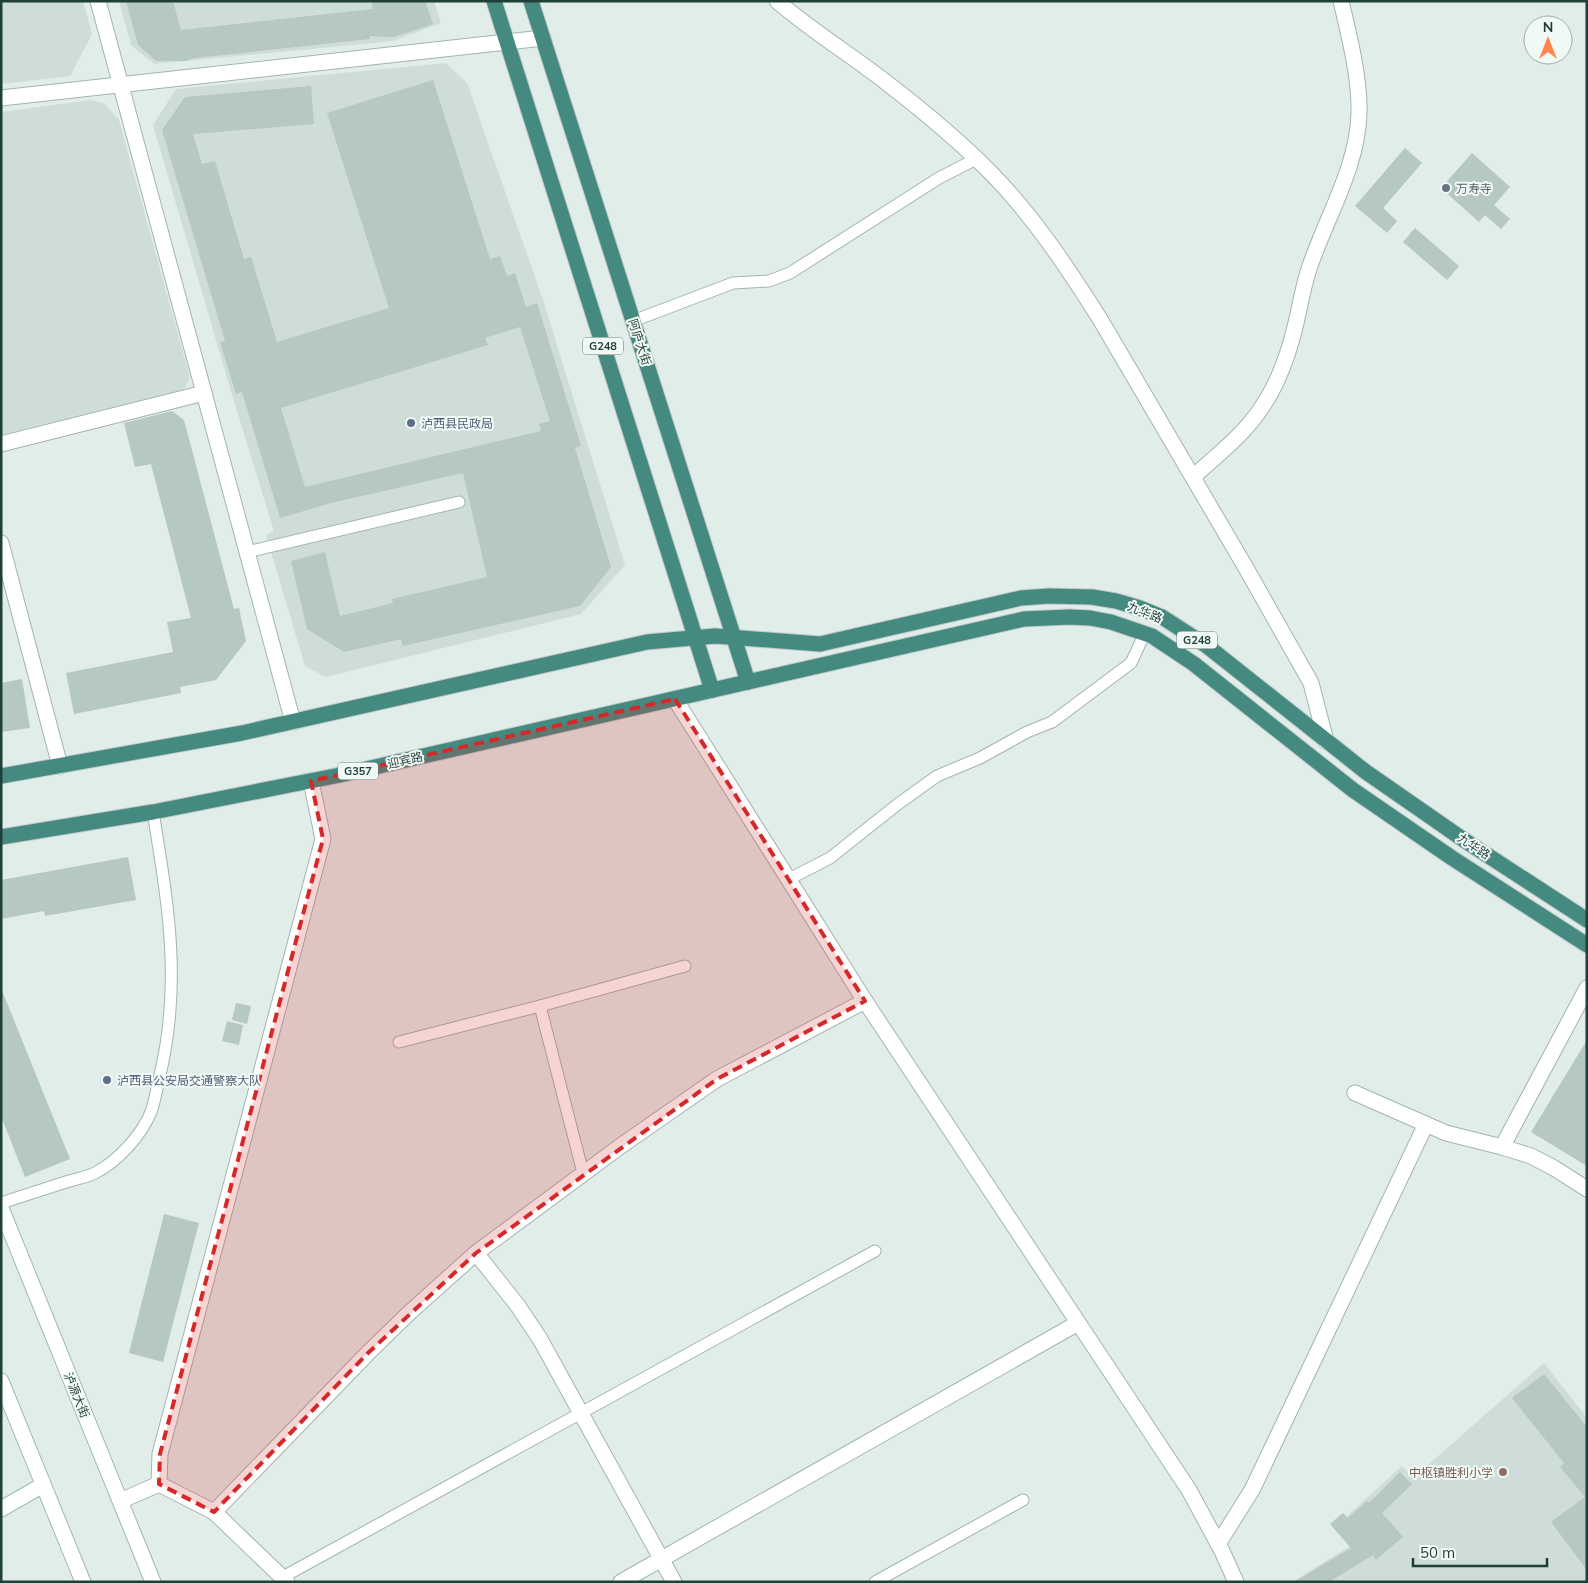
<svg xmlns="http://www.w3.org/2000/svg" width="1588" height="1583" font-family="Mulish,'Noto Sans SC',sans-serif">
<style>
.built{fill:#ceddd7}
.building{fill:#b5c8c1;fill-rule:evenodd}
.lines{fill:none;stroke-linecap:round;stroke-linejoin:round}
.service-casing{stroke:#a2b5b0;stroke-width:13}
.minor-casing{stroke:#a2b5b0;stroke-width:17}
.tertiary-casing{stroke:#a2b5b0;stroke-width:17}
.secondary-casing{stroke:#9ebab2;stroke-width:17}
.trunk-casing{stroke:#c0c9c8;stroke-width:17}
.service{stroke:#fff;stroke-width:11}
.minor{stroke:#fff;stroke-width:15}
.tertiary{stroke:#fff;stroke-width:15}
.secondary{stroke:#fff;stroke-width:15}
.trunk{stroke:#448a80;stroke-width:15}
.marked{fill:#d62828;fill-opacity:0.2;stroke:#d62828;stroke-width:4;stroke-dasharray:10 6;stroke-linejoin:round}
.worship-dot{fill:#6b7280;stroke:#f1f9f6;stroke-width:2}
.service-dot{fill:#5c6f8a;stroke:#f1f9f6;stroke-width:2}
.education-dot{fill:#8d6e63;stroke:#f1f9f6;stroke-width:2}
.labels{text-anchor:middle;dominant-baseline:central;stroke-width:4;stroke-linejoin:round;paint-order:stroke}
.shield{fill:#f1f9f6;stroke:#5e7772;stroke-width:1}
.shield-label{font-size:11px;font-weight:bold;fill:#1f3f39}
.worship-label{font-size:12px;fill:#5b616d;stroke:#f1f9f6;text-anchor:start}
.street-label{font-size:12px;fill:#1f3f39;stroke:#f1f9f6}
.service-label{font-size:12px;fill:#4e5e75;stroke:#f1f9f6;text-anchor:start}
.education-label{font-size:12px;fill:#785e54;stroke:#f1f9f6;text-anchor:end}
</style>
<rect width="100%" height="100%" fill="#e0ede8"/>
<!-- built -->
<g class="built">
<path d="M1,1H83L92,34L70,76L1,84Z"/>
<path d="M119,1H434L441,23L393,41L154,64L131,45Z"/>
<path d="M446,63L467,83L543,300L625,565L581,614L326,677L305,666L266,535L274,531L233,398L153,125L176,89Z"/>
<path d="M91,100L105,104L119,120L190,378L183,391L1,435V112Z"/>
<path d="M1544,1363L1587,1418V1582H1292L1347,1548L1364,1536L1347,1516L1402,1466L1413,1478Z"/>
</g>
<!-- building -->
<g class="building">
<path d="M126,1H173L181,30L373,9L371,1H425L433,24L394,37L370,36V39L195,58L186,61H156L138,45Z"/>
<path d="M433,80L490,259L500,256L507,276L515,273L526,307L537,303L581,446L575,448L611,567L580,606L403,646L401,639L344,652L307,629L291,561L325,552L340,616L393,603L392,599L487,577L463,473L331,503L280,518L242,392L236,394L220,342L225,341L162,130L185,97L311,86L314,124L193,134L202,164L215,161L244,259L251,257L277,342L389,308L327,113ZM520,327L550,421L539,424L541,431L305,487L281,408L488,345L485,338Z"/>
<path d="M1405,148L1422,163L1383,208L1397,221L1387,233L1355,206Z"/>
<path d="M1472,153L1510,187L1494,205L1510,219L1501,229L1485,215L1479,222L1441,188Z"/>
<path d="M1415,228L1459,266L1447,280L1403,242Z"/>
<path d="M172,411L184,420L234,609L239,608L246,641L216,680L180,687L181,693L74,714L66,673L173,652L167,622L191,618L151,464L135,467L124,423Z"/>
<path d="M22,679L30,728L1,732V683Z"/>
<path d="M128,857L136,900L45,916L44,911L1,919V880Z"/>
<path d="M1,988L70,1159L25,1177L1,1116Z"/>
<path d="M236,1003L251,1006L247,1024L232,1020Z"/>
<path d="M227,1021L243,1025L239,1045L222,1041Z"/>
<path d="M1587,1040V1166L1531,1132Z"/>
<path d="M164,1214L199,1223L163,1362L129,1353Z"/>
<path d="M1544,1374L1587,1427V1570L1551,1522L1585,1497L1560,1467L1564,1463L1512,1398Z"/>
<path d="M1400,1472L1412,1484L1382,1513L1403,1537L1376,1560L1373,1555L1329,1582H1294L1351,1548L1330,1524L1343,1513L1348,1518L1367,1501L1369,1503Z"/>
</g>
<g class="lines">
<defs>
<g id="service">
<path d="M633,321L733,283L769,281L790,273L939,178L976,159"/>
<path d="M247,552L459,502"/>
<path d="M789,879L830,858L898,804L937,776L980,758L1027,732L1052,722L1131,663L1145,633"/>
<path d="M540,1006L583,1173"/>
<path d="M399,1042L540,1006L685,966"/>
<path d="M1,1203C23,1196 45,1189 66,1182C76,1179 87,1177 95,1173C118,1161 141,1136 151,1112C155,1101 157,1087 160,1075C182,982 168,904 153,812"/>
<path d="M283,1577L875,1251"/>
<path d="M875,1582L1023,1500"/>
</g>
<g id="minor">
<path d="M777,1C812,31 851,55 887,83C922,110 957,139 988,170C1032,214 1067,267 1100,319L1246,568L1311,683L1326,741"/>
<path d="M1,444L204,393"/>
<path d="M1193,477C1217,455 1244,435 1262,407C1279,382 1289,353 1296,323C1300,306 1303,288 1308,272C1324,221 1358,168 1359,113C1360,78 1349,35 1341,1"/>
<path d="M1,543L60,766"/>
<path d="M1355,1093L1446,1133L1502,1147L1531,1156L1554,1168L1587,1189"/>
<path d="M1502,1147L1587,988"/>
<path d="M476,1253L518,1306L540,1339L674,1582"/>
<path d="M159,1484L160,1454L323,839L311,781"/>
<path d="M159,1484L214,1512L287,1582"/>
<path d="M120,1501L159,1484"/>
<path d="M214,1512L368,1353L408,1314L476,1253L622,1145L717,1079L865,1001"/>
<path d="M1218,1544L1252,1490L1426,1124"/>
<path d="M621,1582L1078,1323"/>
</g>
<g id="tertiary">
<path d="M98,1L293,722"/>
<path d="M1,98L543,38"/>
<path d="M675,699L865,1001L1189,1490L1222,1551L1236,1582"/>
</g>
<g id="secondary">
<path d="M1,1208L153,1582"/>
<path d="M1,1381L83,1582"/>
<path d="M1,1509L43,1485"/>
</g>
<g id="trunk">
<path d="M494,1L712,690"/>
<path d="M531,1L748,682"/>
<path d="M1,776L242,733L647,642L715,636L820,644L1021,598L1049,596L1092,597L1116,601L1140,608L1162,617L1207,646L1366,772L1464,840L1587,920"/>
<path d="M1,837L153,812L340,775L1024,619L1070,617L1090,618L1111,622L1152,636L1194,664L1353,790L1452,858L1587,945"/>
</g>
</defs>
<!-- service casing -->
<use href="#service" class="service-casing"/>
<!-- minor casing -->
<use href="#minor" class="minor-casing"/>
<!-- tertiary casing -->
<use href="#tertiary" class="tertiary-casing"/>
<!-- secondary casing -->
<use href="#secondary" class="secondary-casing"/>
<!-- trunk casing -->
<use href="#trunk" class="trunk-casing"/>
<!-- service -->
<use href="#service" class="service"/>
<!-- minor -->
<use href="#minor" class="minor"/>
<!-- tertiary -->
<use href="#tertiary" class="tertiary"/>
<!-- secondary -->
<use href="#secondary" class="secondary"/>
<!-- trunk -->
<use href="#trunk" class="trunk"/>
</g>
<!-- marked area -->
<path class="marked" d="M675,699L865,1001L717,1079L476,1253L368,1353L214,1512L159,1484L160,1454L323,839L311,781Z"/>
<!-- markers -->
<circle class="worship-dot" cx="1446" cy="188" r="5"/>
<g class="service-dot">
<circle cx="411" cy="423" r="5"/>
<circle cx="107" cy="1080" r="5"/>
</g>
<circle class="education-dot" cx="1503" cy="1472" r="5"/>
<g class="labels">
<!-- shield labels -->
<g class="shield">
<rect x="583" y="337.5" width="40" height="17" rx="4"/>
<rect x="1177" y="631.5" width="40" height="17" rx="4"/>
<rect x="338" y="762.5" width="40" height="17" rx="4"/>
</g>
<g class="shield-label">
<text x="603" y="346">G248</text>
<text x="1197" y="640">G248</text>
<text x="358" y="771">G357</text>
</g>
<!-- worship labels -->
<g class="worship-label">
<text x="1456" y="188">万寿寺</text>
</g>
<!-- street labels -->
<g class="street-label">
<text transform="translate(640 342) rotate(72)">阿庐大街</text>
<text transform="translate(1145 612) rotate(22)">九华路</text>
<text transform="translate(405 760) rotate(-13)">迎宾路</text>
<text transform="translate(1474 846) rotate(33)">九华路</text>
<text transform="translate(77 1395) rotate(68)">泸源大街</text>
</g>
<!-- service labels -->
<g class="service-label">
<text x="421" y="423">泸西县民政局</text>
<text x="117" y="1080">泸西县公安局交通警察大队</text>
</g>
<!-- education labels -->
<g class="education-label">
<text x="1493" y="1472">中枢镇胜利小学</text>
</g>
</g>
<!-- border -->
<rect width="1588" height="1583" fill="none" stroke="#1f3f39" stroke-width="5"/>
<!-- north arrow -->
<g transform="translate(1548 40)"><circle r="24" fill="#f1f9f6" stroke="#9dafaa"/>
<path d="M0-4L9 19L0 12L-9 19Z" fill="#ff854c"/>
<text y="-8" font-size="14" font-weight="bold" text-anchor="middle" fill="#1f3f39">N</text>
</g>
<!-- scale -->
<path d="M1413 1558v8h134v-8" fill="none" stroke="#1f3f39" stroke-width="2.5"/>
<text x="1420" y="1558" font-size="15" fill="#1f3f39" stroke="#f1f9f6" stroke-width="4" paint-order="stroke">50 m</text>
</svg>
